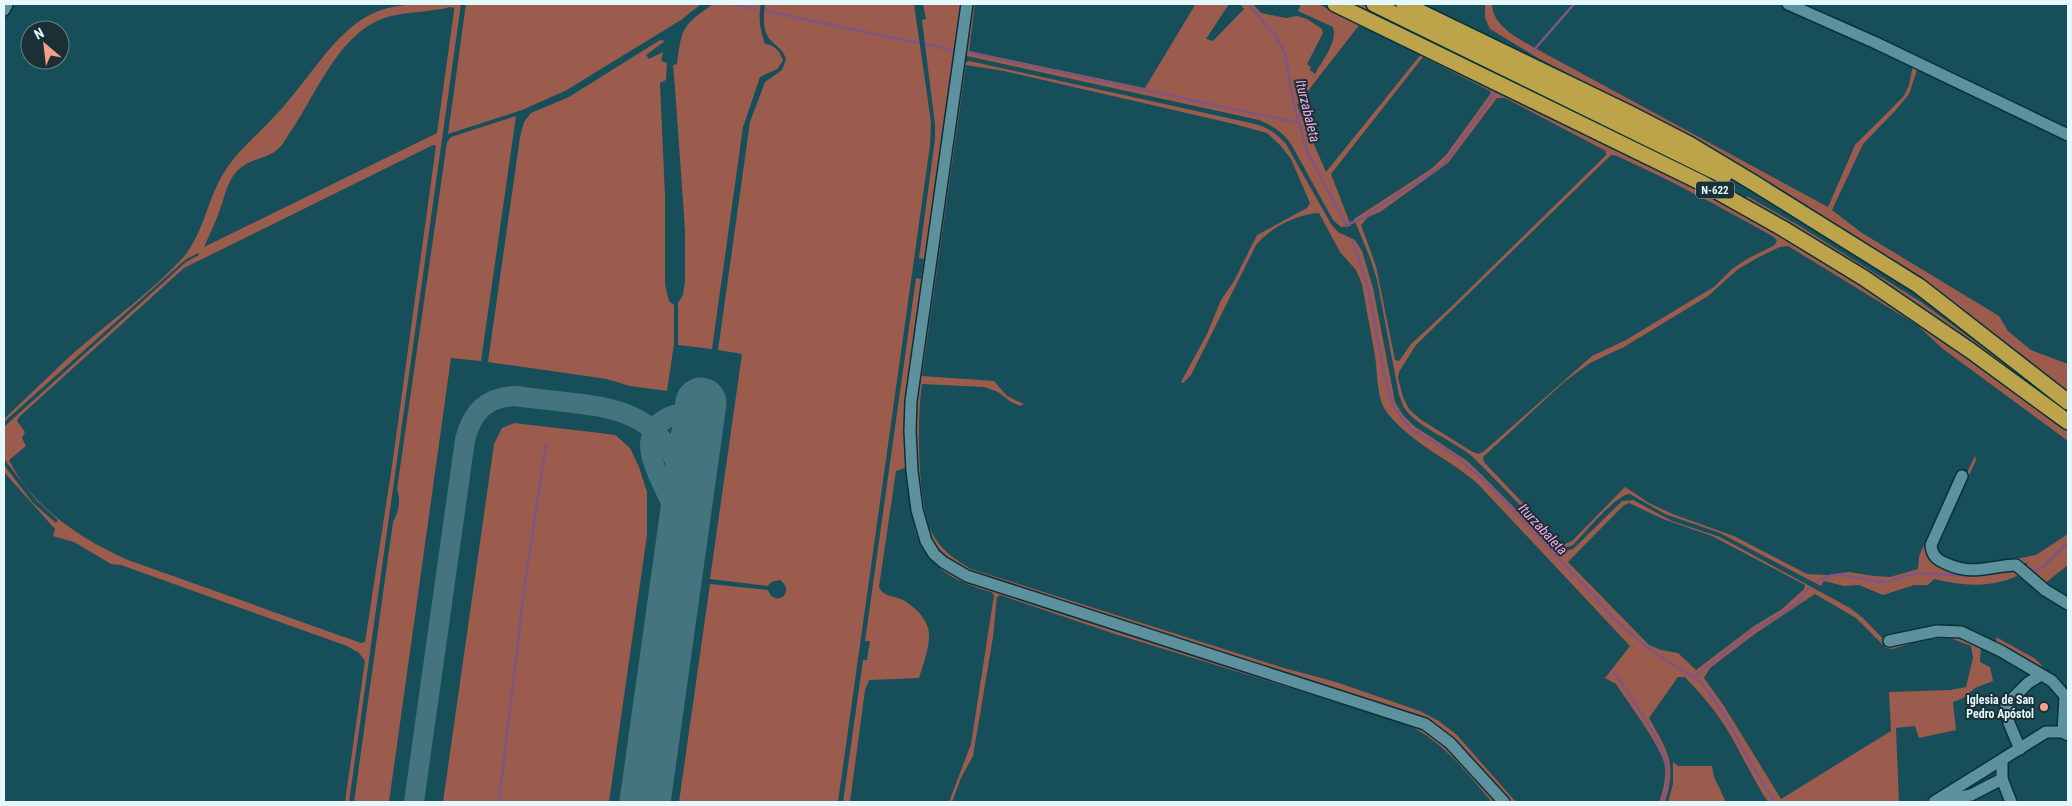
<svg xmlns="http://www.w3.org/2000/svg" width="2072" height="806" font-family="'Roboto Condensed',sans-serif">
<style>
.green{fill:#9b5c4d;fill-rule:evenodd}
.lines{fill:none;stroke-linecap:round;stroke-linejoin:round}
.stream{stroke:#805483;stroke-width:2.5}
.taxiway{stroke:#44757e;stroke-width:20}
.runway{stroke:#44757e;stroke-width:51}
.minor-casing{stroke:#06323b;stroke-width:14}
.highway-casing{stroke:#06323b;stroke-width:18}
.minor{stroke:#5c919d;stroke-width:11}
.highway{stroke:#bda349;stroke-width:15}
.poi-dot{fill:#f49e8a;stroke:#1a3035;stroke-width:2}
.labels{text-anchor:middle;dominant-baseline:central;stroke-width:4;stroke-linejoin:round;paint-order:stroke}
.shield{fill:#1a3035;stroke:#a7bdc2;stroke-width:1}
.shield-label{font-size:11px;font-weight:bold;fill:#e3f9fe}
.poi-label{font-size:12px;font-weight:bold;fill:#e3f9fe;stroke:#1a3035;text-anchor:end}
.water-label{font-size:14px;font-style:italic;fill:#f9a8ea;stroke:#1a3035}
</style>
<rect width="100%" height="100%" fill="#164e59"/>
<!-- green -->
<g class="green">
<path d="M415,4H461L349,802H345L365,661L359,653L347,646L121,565L111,564L74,542L53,536L55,529L4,472V465L33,503L56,523L58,520L36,500L4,459V427L186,262L199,255L198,253L185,260L4,422V419C31,394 56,368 84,344C116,317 150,292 179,262C204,237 206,200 225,171C238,150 266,127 283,107C309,78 329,42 361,20C379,8 395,6 415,4ZM450,7L454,8V11L437,133L204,247C209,235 215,224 219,212C226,195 227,177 243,166C255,158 270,158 280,147C285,142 288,134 293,128C317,92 337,39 379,20C400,11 428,13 450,7ZM433,145L436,146L393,459L365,642L361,643L128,560C81,539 33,508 9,460L26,446L22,438L25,432L17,421L19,417L184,268Z"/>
<path d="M466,4H701L681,20L565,91L522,110L448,134Z"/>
<path d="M713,4H761C758,19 760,29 765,44C774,44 781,52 783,61L777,69L760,77L743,127L712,349L678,345V303L683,295L685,281V230L675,88L673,65L677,64C682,27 682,26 713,4Z"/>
<path d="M765,4H914L931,122L930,145L838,802H679L710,584L768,590C774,608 797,593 780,580L771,582L768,586L710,579L742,354L718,350L750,122L765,82L782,70L786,59C783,48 773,45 768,37C762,27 764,14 765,4Z"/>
<path d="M923,4H963L908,467L939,564L1431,730L1500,802H1492C1466,772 1441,739 1404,723L1115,634L1000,595L997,597L993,637L973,756L961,778L952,802H949L971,744L994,595L991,592C955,582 922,566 914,525C910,506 909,486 905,468L896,471L879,587C882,595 891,596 898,598C912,603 930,620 929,636C929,649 923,665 919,678L869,680L865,690L850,802H843L863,660H867L870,641H865L916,278L921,279L924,259L919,258L935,139V125L922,20L926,19Z"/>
<path d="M971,4H975L969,51L1145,88L1195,5L1194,4H1229L1206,39L1213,41L1244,9L1240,4H1253L1261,13L1286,18L1297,16L1307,19L1322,29L1323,33L1307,64L1311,67L1310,70L1315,74C1322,61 1338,42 1333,27L1298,11L1301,4H1318L1360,24L1297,105L1326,172L1422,53L1545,112L1728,205L1833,266L1975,361L2068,431V441L1943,349L1917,325L1788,246L1780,247L1757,258L1737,270L1708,296L1624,347L1590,363L1564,382L1483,457L1484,462L1559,541L1565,544L1572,541L1625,487L1649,503L1675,515L1734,536L1807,574L1827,575L1849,572L1874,576L1890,577L1918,569L1919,556L1947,494L1952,496L1928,551L1929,559L1936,566L1965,573L2010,567L2022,573C1995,589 1963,586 1934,579L1928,585H1914L1883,595L1859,585L1844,586L1824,581L1821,586L1720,533L1665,514L1630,494C1616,494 1584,534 1573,545L1565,548L1560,546L1474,458C1455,441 1417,427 1405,409C1402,405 1401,399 1399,395L1377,280L1370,258L1354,219L1431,169L1446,155L1491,93L1490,91L1423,57L1331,174L1351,226L1341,227L1333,220L1291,144C1282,132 1273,126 1259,120L967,56L964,53ZM1497,98H1505L1606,151V155L1450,308L1411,344L1399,361L1395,360L1376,266L1361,225L1368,217L1380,212L1448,163ZM1611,155L1617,156C1670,180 1721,207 1772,236L1777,240L1775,245L1747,259L1732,269L1714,287L1692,300L1626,340L1592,356L1483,452L1478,454L1471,451L1420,419L1409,409L1403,397L1398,378L1399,372L1416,345Z"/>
<path d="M1347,4H1361L1695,168L1692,172Z"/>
<path d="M1485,4H1492C1493,26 1516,37 1533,47L1828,207L1855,145L1904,96L1909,85L1913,65L1918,67L1909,94L1895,111L1863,144L1832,210L1862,233L1999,316L2008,331L2031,350L2068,364V392L1932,288L1640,111L1538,58L1490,29L1485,18Z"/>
<path d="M660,40L665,41L646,55L649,59L663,52L661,61L667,63L666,80L660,83L665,197V284L669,301L674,305V344L667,391L630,386L607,379L488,362L520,137L524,122L531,113L569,97Z"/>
<path d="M969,61L1255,124C1269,128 1276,133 1286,144L1331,224L1338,232L1355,240L1362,251L1373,288L1395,402L1403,415L1414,426L1466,460L1482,475L1559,553L1573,549L1617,506L1622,501L1633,500L1672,521L1720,537L1850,608L1863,618L1887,643L1949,633L1981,645L1980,662L1990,667L1993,681L1975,688L1963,698L1953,702L1956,730L1919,738L1915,726L1896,728L1899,802H1768C1753,779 1742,755 1728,731C1716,711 1701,694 1685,677H1678L1649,718C1668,752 1677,763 1665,802H1659C1663,791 1666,780 1665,768C1664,749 1628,703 1616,684L1605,678L1630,646L1477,483C1449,459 1413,444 1389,415C1376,401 1378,374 1375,356C1371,332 1366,308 1362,284L1356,270L1340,252L1319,213C1297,214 1270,228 1256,245L1191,375L1183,383L1181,382L1207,334L1221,300L1234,281L1257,235L1307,208L1310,203L1291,159L1280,145L1267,133L1230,123L1004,71L966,65L922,376L994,381L1007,396L1024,404L1020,406L1011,402L998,392L984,387L922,384C917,415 917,505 932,533C941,550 954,559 971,569L1284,668L1336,682L1420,711L1439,721L1457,735L1516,802H1509L1445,731L1416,714L979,576C962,568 943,562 932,544C912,512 915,427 916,388L962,64ZM1629,503L1663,519L1712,536L1805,585L1804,589L1782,609L1754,626L1696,670L1678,653L1661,650L1649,645L1568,562L1623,506ZM1815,594L1856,618L1886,648L1893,649L1924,639L1950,638L1971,646L1973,658L1966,687L1950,690L1889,692L1891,731L1781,799L1724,706L1704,678L1710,668L1756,633Z"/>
<path d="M516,116L481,361L451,358L389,802H354L393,522C399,511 401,501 397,489L447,142L451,137Z"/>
<path d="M1747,196L1798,225L1921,302L2068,409V416L1748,201L1746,198Z"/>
<path d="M514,423L600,433L615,435L621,440L630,448L639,467L647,492V535L609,802H443L494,444L502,428Z"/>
<path d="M1975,456L1976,460L1938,542L1936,549L1939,555L1946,561L1962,566L1974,567L2036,555L2068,534V565L2044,584L2027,570V563L1965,569L1943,561L1933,552L1934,542Z"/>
<path d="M1996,637L2034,658L2041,664L2042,672L1997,649Z"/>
<path d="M1673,762L1678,766H1712L1714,777L1726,802H1668L1673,784Z"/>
</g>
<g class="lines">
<!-- stream -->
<g class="stream">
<path d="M732,4L756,9"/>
<path d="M1248,4L1275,35L1285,53L1294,105L1308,154L1347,226"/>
<path d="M766,11L918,43"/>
<path d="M926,44L951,50"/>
<path d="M1533,51L1574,4"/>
<path d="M966,52L1299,123"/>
<path d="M1346,225L1363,218L1444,164L1496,92"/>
<path d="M1353,242L1368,287L1384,373L1393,406L1412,430L1452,453L1486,482L1583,584L1611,616L1649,649L1702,683L1726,717L1747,757L1775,802"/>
<path d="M2001,572L2018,571"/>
<path d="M2031,572L2043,567L2068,542"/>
<path d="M1817,582C1837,566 1862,582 1885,582C1895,582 1904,574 1915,574C1934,573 1954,577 1973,575"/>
<path d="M1614,672C1631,699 1667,744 1668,776C1668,785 1665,794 1662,802"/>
<path d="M1694,677L1753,630L1777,617L1797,603L1809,588"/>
<path d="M499,802L525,582L546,445"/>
</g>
<!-- taxiway -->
<g class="taxiway">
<path d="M680,553C688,526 718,448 708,424C707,421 703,419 700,417C678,406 650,421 650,446C650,466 675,508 683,527"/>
<path d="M414,802L465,440C472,412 486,397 516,396C601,409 667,396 687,500"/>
</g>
<!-- runway -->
<path class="runway" d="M645,802L701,403"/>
<defs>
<g id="minor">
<path d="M967,4L911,401L910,431L912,471L917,510L926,541L934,554L943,562L967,576L1425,724L1450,743L1504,802"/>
<path d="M1788,4L1876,43L2068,135"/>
<path d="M4,10L7,4"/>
<path d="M1962,476L1931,545C1932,556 1937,560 1947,564C1973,576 1989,566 2016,565L2045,590L2068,604"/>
<path d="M1889,641L1937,631L1961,632L2001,651L2052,681L2065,696L2063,732"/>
<path d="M2020,749L2009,723L2006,705L2028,683L2041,675"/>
<path d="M2002,779L2011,802"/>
<path d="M1941,801L1971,795L2002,779V761"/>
<path d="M1934,802L2046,732H2063L2068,735"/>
</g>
<g id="highway">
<path d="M1335,4L1702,183L1782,228L1864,278L1971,351L2068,422"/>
<path d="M1374,4L1724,176"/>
<path d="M1404,4L1627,112L1689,144L1754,183L1919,286L2068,402"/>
</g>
</defs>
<!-- minor casing -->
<use href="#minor" class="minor-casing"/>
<!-- highway casing -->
<use href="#highway" class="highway-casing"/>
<!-- minor -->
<use href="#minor" class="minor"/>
<!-- highway -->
<use href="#highway" class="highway"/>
</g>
<!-- markers -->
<circle class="poi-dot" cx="2044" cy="707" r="5"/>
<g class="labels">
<!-- shield labels -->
<rect class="shield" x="1696" y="181.5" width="38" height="17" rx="4"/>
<g class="shield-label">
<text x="1715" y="190">N-622</text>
</g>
<!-- poi labels -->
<g class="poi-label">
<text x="2034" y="700">Iglesia de San<tspan x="2034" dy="14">Pedro Apóstol</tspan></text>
</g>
<!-- water labels -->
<g class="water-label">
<text transform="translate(1308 111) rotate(76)">Iturzabaleta</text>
<text transform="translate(1543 529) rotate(47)">Iturzabaleta</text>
</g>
</g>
<!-- border -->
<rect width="2072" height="806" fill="none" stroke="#e3f9fe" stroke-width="10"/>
<!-- north arrow -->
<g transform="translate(45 45) rotate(332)"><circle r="24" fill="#1a3035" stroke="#6a8085"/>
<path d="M0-4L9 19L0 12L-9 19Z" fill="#f49e8a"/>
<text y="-8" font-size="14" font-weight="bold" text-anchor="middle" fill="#e3f9fe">N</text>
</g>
</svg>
